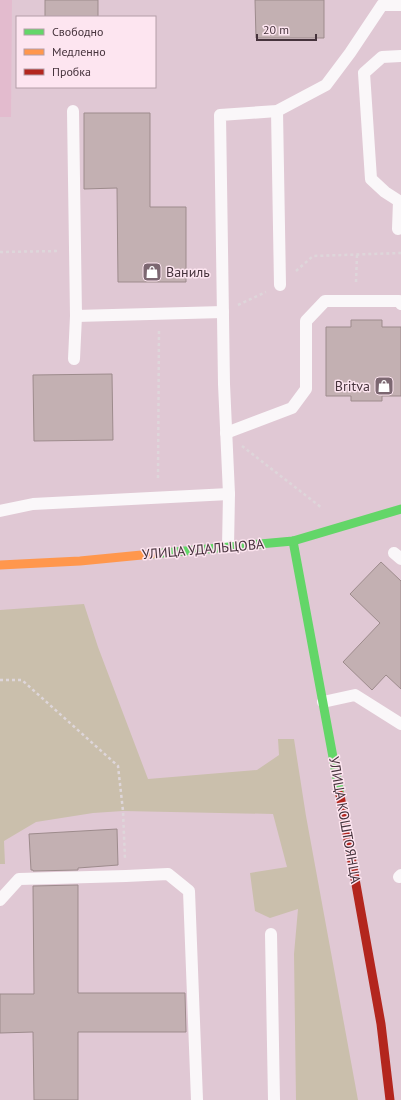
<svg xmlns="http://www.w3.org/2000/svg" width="401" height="1100" font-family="'PT Sans',sans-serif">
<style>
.built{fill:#e3bbce}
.green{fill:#cabfac}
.building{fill:#c3b0b2;stroke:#9d8b8c}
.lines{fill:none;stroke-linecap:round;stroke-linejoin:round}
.path{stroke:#ded6da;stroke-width:2.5;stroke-dasharray:3 3;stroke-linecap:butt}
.lane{stroke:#faf7f9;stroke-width:12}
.fast{stroke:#63d668;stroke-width:9}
.slow{stroke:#ff974d;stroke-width:9}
.jam{stroke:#b3261e;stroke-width:9}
.labels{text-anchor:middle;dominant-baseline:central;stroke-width:3;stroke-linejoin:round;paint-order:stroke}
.poi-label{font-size:14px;fill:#46333c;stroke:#fde5f0;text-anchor:start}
.street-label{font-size:14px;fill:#46333c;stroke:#fde5f0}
</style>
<rect width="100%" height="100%" fill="#e0c8d4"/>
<!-- built -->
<path class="built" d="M0,0H12L11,117H0Z"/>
<!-- green -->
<path class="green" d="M84,604L98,647L148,779L257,770L279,755L278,739H294L306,816L358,1100H296L294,954L298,909L270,918L255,911L250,873L287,867L273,814L123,811L93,813L36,822L4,841L5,864H0V610Z"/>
<!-- building -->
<g class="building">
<rect x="45" y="0" width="53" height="17"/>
<path d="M255,0H324V38H256Z"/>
<path d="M84,113H150V207H186V282H118L117,188L84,189Z"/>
<path d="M351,320H382V327H401V396H382V401H351V396H326V327H351Z"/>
<path d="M112,374L113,440L34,441L33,375Z"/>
<path d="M381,562L401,581V689L386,675L372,690L343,662L380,623L350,594Z"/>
<path d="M117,829L118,865L78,868V870L33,871V870H31L29,834Z"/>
<path d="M78,885V993H185L186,1032H78V1100H34L33,1032L0,1033V994H34L33,886Z"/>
</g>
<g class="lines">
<!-- path -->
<g class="path">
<path d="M0,252L59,251"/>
<path d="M296,271L313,256L401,253"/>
<path d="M356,282L357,255"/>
<path d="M238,305L266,292"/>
<path d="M242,446L322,508"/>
<path d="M158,478L159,328"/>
<path d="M0,680H22L118,766L123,811L125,860"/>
</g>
<!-- lane -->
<g class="lane">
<path d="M73,111L76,316L223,312"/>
<path d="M277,111L280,285"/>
<path d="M398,229L399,201L385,192L371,179L364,73L382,57L401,56"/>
<path d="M74,359L76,316"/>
<path d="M226,433L292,408L306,389V321L325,301H399L401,304"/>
<path d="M0,511L33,504L229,494"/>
<path d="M228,547L229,494L224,384L220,115L277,111L326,85L350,53L382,5H401"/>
<path d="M394,553L401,559"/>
<path d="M323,702L355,695L401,724"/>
<path d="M399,877L401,875"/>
<path d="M0,900L19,879L126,876L168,874L189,891L197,1100"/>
<path d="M271,934L274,1100"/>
</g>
<!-- fast -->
<g class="fast">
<path d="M293,541L340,795"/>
<path d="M152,554L293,541L401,509"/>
</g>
<!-- slow -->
<path class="slow" d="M0,565L80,561L152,554"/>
<!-- jam -->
<path class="jam" d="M340,795L381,1024L390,1100"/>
</g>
<!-- icons -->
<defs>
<symbol id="shop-square" viewBox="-11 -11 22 22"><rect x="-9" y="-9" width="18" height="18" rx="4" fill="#7c6771" stroke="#fde5f0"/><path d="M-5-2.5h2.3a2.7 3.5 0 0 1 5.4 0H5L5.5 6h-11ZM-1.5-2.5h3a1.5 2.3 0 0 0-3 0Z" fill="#fff"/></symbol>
</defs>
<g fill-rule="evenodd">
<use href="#shop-square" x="141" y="261" width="22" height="22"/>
<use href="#shop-square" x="373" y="375" width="22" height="22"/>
</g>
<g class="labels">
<!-- poi labels -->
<g class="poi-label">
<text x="166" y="272">Ваниль</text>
<text x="370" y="386" text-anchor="end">Britva</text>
</g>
<!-- street labels -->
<g class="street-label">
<text transform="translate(203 549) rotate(-5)">УЛИЦА УДАЛЬЦОВА</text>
<text transform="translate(345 820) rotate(80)">УЛИЦА КОШТОЯНЦА</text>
</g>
</g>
<!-- legend -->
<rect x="16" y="16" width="140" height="72" fill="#fde5f0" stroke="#b49ea8"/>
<rect x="24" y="29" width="20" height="6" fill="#63d668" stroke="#b49ea8"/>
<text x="52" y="36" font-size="12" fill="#46333c">Свободно</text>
<rect x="24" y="49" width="20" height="6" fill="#ff974d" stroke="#b49ea8"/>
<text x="52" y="56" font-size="12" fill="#46333c">Медленно</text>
<rect x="24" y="69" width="20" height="6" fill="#b3261e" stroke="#b49ea8"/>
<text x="52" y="76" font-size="12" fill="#46333c">Пробка</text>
<!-- scale -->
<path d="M257 34v6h59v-6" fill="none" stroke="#46333c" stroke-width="2"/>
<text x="263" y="34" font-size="12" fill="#46333c" stroke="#fde5f0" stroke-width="3" paint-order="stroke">20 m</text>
</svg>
